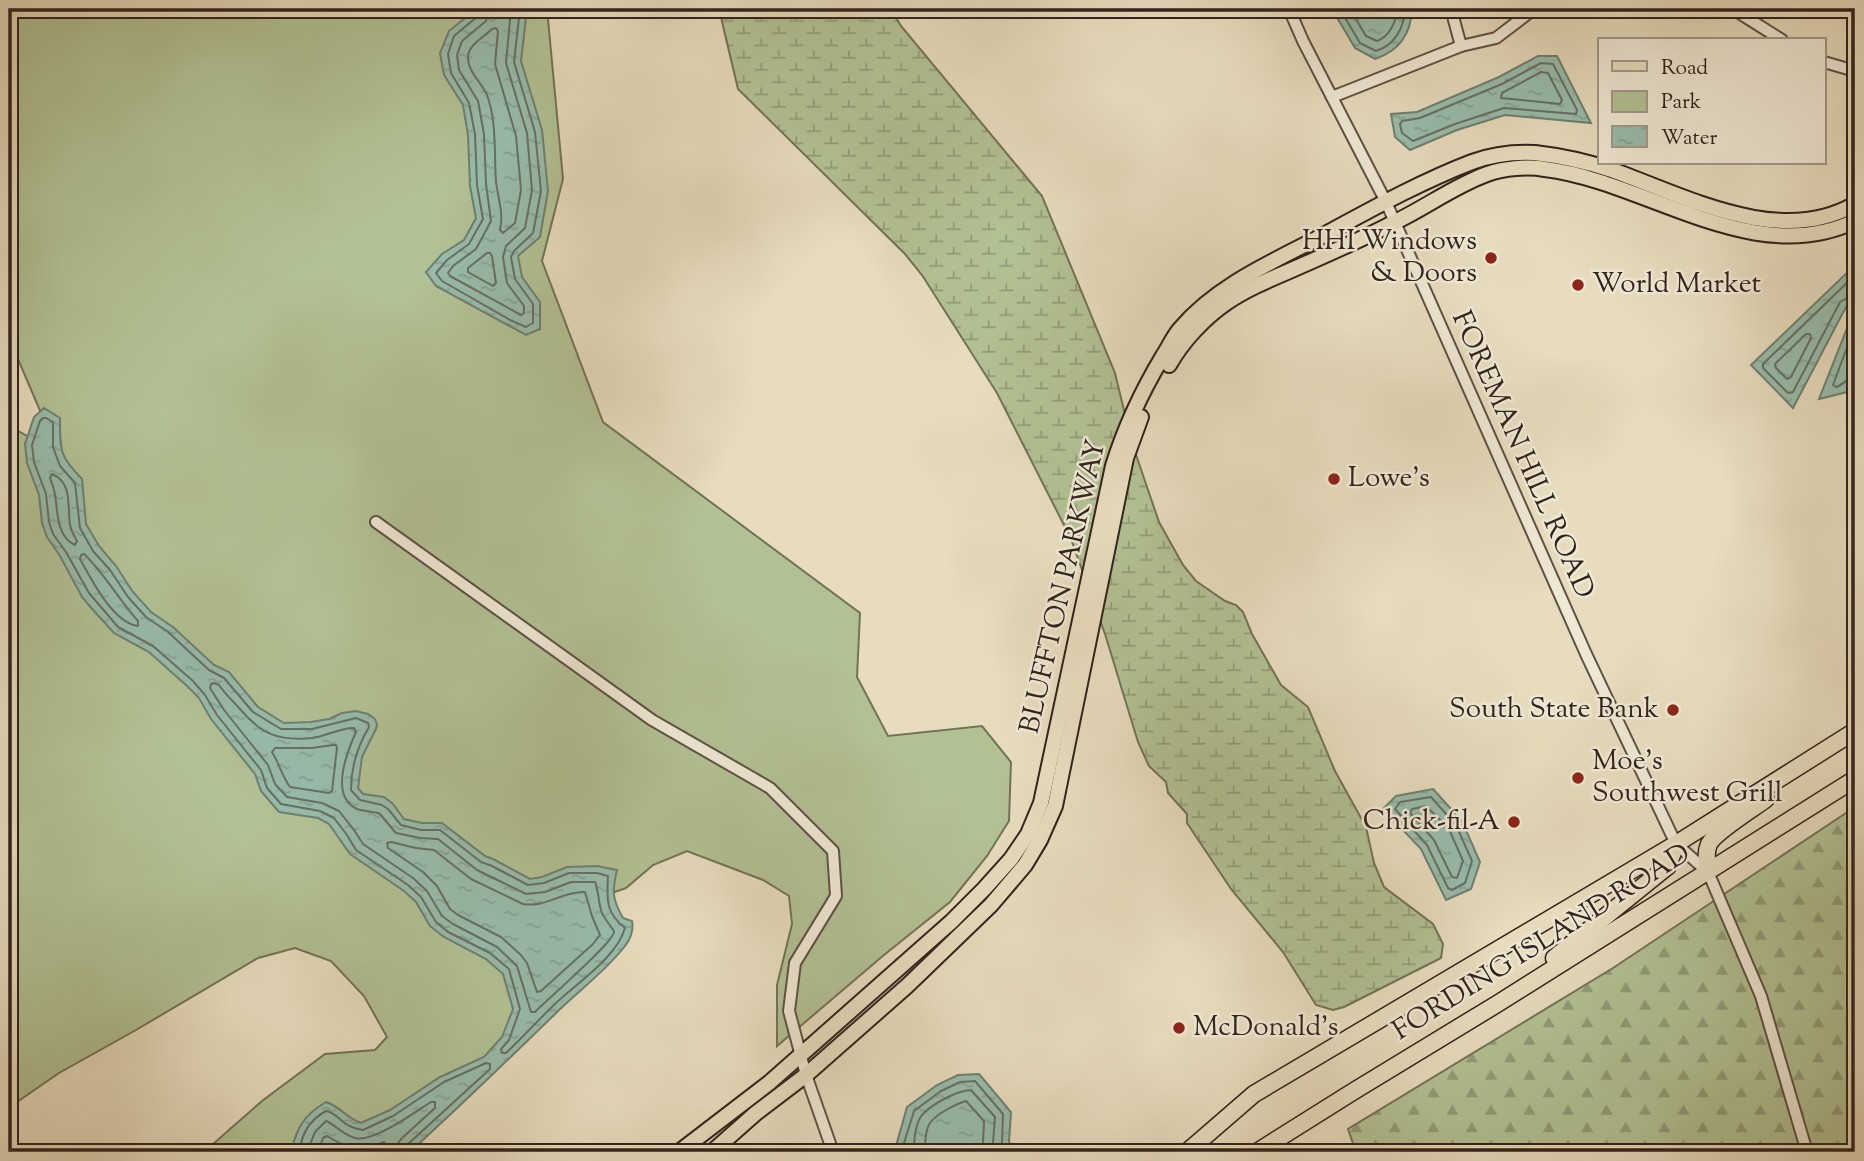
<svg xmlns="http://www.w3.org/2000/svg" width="1864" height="1161" font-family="'Sorts Mill Goudy',serif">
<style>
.green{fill:#b2c194;stroke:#727258;stroke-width:2}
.forest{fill:url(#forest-firs);stroke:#727258;stroke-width:2}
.wetland{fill:url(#wetland-marsh);stroke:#727258;stroke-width:2}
.water{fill:url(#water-ripples);stroke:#6f7f72;stroke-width:2}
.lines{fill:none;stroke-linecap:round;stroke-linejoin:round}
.shore{stroke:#657064;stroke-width:2}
.minor-casing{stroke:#5f5145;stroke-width:14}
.major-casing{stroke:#32231d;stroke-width:18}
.highway-casing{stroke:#32231d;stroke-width:19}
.minor{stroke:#efe8d5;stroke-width:10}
.major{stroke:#e7dcbe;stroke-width:14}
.highway{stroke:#e7dcbe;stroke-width:16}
.poi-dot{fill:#8f2418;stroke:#efe8d5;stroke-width:2.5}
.labels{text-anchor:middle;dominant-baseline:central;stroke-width:5;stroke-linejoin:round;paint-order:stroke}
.poi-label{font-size:28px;fill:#32231d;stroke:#efe8d5;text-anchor:start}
.street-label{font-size:28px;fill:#32231d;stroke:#efe8d5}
</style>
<defs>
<pattern id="forest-firs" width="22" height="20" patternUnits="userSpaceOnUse" patternTransform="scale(1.75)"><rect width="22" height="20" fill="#b2c194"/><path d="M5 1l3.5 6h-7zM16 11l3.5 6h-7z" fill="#919c78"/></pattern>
<pattern id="wetland-marsh" width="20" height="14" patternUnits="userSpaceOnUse" patternTransform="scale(1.75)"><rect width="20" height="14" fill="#b2c194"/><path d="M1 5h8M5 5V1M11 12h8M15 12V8" fill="none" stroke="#919c78"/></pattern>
<pattern id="water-ripples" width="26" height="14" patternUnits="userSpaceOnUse" patternTransform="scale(1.75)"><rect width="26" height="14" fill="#98bcab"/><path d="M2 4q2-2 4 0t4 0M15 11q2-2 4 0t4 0" fill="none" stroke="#83a193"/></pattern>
</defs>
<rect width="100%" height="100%" fill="#e7dcbe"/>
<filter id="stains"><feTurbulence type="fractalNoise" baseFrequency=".00286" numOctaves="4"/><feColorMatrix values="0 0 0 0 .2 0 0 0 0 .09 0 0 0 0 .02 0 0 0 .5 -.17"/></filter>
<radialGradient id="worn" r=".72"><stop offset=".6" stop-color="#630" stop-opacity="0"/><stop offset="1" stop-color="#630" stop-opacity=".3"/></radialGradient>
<!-- green -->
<g class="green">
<path d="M9,9H547L563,179L542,261L603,422L860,613L857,677L888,736L982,726L1011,762L1009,821L987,856L950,902L884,955L777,1046V985L792,924L789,896L763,880L687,851L653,865L626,888L580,904L343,793L96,565L50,434L9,338Z"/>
<path d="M13,428L50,449L92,571L417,874L535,1010L386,1152H204L262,1101L325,1054L375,1050L387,1037L364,996L331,961L295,948L258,958L136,1030L59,1073L17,1102L9,1094V431Z"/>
</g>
<!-- forest -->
<path class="forest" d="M1855,807V1152H1487L1408,1150L1387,1152H1356L1348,1129L1613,968Z"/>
<!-- wetland -->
<path class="wetland" d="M719,9H891L901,26L1042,196L1115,373L1132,443L1159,522L1183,565L1196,581L1225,601L1236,605L1243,612L1252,634L1281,685L1308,707L1335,771L1366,827L1374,863L1384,887L1433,924L1443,944L1441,958L1344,1007L1333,1010L1316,1005L1283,952L1231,889L1187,823V814L1168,793L1166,782L1149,766L1138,742L1105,634L1071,539L997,393L922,275L905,254L738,89Z"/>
<!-- water -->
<g class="water">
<path d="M476,9H527L521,61L542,130L548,191L540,237L518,256L522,277L540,302V329L526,335L436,286L426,272L442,254L464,240L476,218L470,186L468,135L463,105L444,75L440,53L449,31Z"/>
<path d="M1332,9H1412C1411,35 1399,51 1375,59L1355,48Z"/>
<path d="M1538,56H1557L1591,123L1505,115L1457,130L1410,150L1395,137L1391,114L1417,112L1499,77Z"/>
<path d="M1855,265V380L1847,392L1819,399L1855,308L1847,305L1793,408L1751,365Z"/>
<path d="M44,408L60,418C60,450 59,456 82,479L86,524L99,546L116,566L133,592L151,612L173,627L214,665L229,672L258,707L284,723L311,722L329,719L342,713L356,711L368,714L375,719L377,725L376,729L362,757L358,788L363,794L384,797L393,804L404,819L422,823H442L485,856L495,860L530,879L542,877L567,867L597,866L617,870C612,891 612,899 623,918L632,921C634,930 630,940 625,946C605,972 578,991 555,1014C507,1061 459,1107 410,1152H291C297,1127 304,1115 326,1102C341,1107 345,1117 361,1123L390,1110L440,1077L484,1057L502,1037L513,1009L503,974L486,959L444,937L430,926L416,902L404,891L350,854L329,824L318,818L279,812L261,791L255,774L211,719L199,698L187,686L149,652L114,633L93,610L82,597L60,556L47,537L42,523L39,495L27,463L25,444L34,417Z"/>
<path d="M1433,789L1462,821L1480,862L1471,889L1446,900L1421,849L1383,809L1396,796Z"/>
<path d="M979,1074L1011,1112L1009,1142L1018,1152H900L896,1146L907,1107L937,1085L958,1075Z"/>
</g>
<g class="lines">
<!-- shore -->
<g class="shore">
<path d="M480,9L478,16L454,36L448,54L451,73L469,103L475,134L477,185L483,219L469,244L447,260L436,273L442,281L510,320L526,327L533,323V304L515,279L511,257L514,251L533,233L541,191L535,132L514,62L520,9"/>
<path d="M489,9L486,21L462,41L457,55L459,70L478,101L484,134L486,184L491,221L476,249L453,266L448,273L450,276L521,315L524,313V306L507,283L503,257L506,246L525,228L532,190L527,133L506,63L511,9"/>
<path d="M1340,9L1360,43L1376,51C1395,45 1404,28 1405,9"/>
<path d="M1350,9L1366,36L1377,41C1390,36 1396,22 1397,9"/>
<path d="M492,29L496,28L498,31L495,64L516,136L521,190L515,223L503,233L500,230C504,214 498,198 496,182C494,154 497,122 487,95C482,83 467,71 468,57C468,45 484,37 492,29Z"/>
<path d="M1541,63L1553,64L1577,110L1576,114L1504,108L1455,124L1413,141L1402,133L1400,124L1402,121L1420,118L1502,84Z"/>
<path d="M1541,72L1548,73L1562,100L1560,104L1501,98L1502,93Z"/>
<path d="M487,253H490L492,256L496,283L493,286L468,272V268Z"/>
<path d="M1855,275L1763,364V368L1788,393L1793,392L1840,302L1847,298L1855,301"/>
<path d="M1855,326L1833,385L1836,387C1844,385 1847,377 1855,377"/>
<path d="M1806,334H1810L1811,338L1791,377L1787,379L1776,368L1775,364Z"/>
<path d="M43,418H46L53,422V447L60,466L75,483L80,528L93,551L110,570L128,597L146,617L168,632L209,670L224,678L253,712L281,729H312L356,718L368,723L369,727C357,747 351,767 351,790L360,800L382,805L388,809L401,825L421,830H440L481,862L492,866L528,885L544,883L569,873H597L608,876C607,898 605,913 625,928C617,957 577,983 556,1003C539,1019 523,1037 506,1053H502L501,1049L509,1040L520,1009L509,969L490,953L448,932L436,922L421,897L408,885L356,850L347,835L334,818L320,811L281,804L267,788L261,770L217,715L205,695L193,681L153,646L118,627L89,593L66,552L53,534L49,522L46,494L34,462L32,445L40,421Z"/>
<path d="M52,474C73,483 67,505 70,525C71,531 74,536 77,541L75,545C56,536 58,512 55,494C54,489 52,483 50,478Z"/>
<path d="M84,554C105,574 119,600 138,621V626C113,623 91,579 80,559L81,555Z"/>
<path d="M214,683L219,685C225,694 233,701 240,709C262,735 279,741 312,738C326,736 340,728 354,728L356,732C347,752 329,796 357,809C364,811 372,812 379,813L396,833L420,838L438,839L477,870L526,894L545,892L571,882H595C599,891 598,903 602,913C604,918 612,928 614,931C617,940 545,1001 535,1012H531L517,966L497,947L453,924L442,916L427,891L413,878L363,844L354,830L339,811L322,803L287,797L275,784L268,765L224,710L210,688L211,684Z"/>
<path d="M333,745H336L337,748L332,791L329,793L290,787C282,776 279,763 272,752L275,748H312Z"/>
<path d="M1431,797L1456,825L1472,861L1465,883L1452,890L1448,888L1427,845L1395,809L1400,802Z"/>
<path d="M1426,806L1449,829L1463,861L1457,878L1452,877L1434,840L1410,813L1412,809Z"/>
<path d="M391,842L416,848L434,850L471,879L523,904C545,908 563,891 585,892L592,916L600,935L593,944L541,991L537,992L527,963L521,955L501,937L458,915L450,909L437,886L423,872L388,848L387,843Z"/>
<path d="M299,1152C302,1134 309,1120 326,1111C339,1113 342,1128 363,1130L393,1116L444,1082L486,1063L490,1064V1069L408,1144L406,1152"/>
<path d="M307,1152L315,1132L326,1121C336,1125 341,1134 355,1138C373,1143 415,1112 431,1102H435V1108L401,1139L397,1145V1152"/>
<path d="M318,1152L323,1138L327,1136C338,1143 353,1151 367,1148C373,1147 378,1144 384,1142L386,1145V1152"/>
<path d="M906,1152L904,1143L914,1111L941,1091L960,1082L975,1081L1003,1114L1002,1143L1009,1152"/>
<path d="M914,1152C914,1142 915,1124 922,1115C932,1104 956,1091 971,1090L995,1117L993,1143L997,1152"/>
<path d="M925,1152C925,1144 925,1130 930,1123C936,1114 956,1104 966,1101L984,1121L983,1143L985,1152"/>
</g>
<defs>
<g id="minor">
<path d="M1289,9L1303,41L1386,202L1586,654L1676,844L1708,872L1761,996L1807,1152"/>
<path d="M1451,9L1461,46"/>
<path d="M1733,9L1782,40"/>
<path d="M1824,62L1855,71"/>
<path d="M1332,97L1461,46L1496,38L1534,9"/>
<path d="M376,522L652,720L770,788L833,851L836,896L795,963L789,1011L806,1075L833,1152"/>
</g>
<g id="major">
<path d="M1169,365C1182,342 1204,318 1226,303C1245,290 1266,281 1287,272C1323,256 1359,241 1393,223C1425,208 1454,186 1487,174C1504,168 1527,166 1545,169C1645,181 1754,270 1855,221"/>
<path d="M679,1152L769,1083L951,922L984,889L1011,859L1028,834L1041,803L1113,466C1125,427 1142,391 1163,356C1169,347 1173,337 1180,329C1216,286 1272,262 1320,237C1370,210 1420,182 1472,162C1491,155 1515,152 1535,153C1561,156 1588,162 1612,170C1685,196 1780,248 1855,204"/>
<path d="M712,1152L756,1113L806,1075L907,986L991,905L1025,865L1040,840L1055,806L1126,458L1141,417"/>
</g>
<g id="highway">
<path d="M1708,872C1707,862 1705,853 1709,844C1715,832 1754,808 1766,799"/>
<path d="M1554,958L1668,866L1676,844"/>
<path d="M1187,1152L1254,1094L1676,844L1855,731"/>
<path d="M1257,1152L1354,1091L1497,1004L1855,779"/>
</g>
</defs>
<!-- minor casing -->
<use href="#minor" class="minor-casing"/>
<!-- major casing -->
<use href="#major" class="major-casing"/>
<!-- highway casing -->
<use href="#highway" class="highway-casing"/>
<!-- minor -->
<use href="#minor" class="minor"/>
<!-- major -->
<use href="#major" class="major"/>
<!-- highway -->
<use href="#highway" class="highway"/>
</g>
<!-- markers -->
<g class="poi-dot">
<circle cx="1491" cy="258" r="7"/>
<circle cx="1578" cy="285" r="7"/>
<circle cx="1334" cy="479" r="7"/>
<circle cx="1673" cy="710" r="7"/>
<circle cx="1578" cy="778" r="7"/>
<circle cx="1514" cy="822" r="7"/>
<circle cx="1179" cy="1028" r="7"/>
</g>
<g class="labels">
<!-- poi labels -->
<g class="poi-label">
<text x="1477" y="242" text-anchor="end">HHI Windows<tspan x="1477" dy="32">&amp; Doors</tspan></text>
<text x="1592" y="285">World Market</text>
<text x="1348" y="479">Lowe's</text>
<text x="1659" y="710" text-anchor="end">South State Bank</text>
<text x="1592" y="762">Moe's<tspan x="1592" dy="32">Southwest Grill</tspan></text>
<text x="1500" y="822" text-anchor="end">Chick-fil-A</text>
<text x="1193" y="1028">McDonald's</text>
</g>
<!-- street labels -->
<g class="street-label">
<text transform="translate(1522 455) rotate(66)">FOREMAN HILL ROAD</text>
<text transform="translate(1064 587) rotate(-77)">BLUFFTON PARKWAY</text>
<text transform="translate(1542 943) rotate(-32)">FORDING ISLAND ROAD</text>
</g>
</g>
<!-- margin -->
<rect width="1864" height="1161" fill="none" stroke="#e7dcbe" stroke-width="35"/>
<rect x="10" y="10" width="1843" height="1140" fill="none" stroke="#32231d" stroke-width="3.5"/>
<rect x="18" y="18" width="1829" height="1126" fill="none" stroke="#32231d" stroke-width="2"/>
<!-- legend -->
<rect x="1598" y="38" width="228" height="126" fill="#efe8d5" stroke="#a3998b" stroke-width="2"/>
<rect x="1612" y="61" width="35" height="10" fill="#e7dcbe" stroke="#a3998b" stroke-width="2"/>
<text x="1661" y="74" font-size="21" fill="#32231d">Road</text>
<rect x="1612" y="91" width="35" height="21" fill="#b2c194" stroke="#a3998b" stroke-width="2"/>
<text x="1661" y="108" font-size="21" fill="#32231d">Park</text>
<rect x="1612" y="126" width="35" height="21" fill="url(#water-ripples)" stroke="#a3998b" stroke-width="2"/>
<text x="1661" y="144" font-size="21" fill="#32231d">Water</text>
<rect width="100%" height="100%" filter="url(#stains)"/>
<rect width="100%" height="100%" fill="url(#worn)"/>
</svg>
